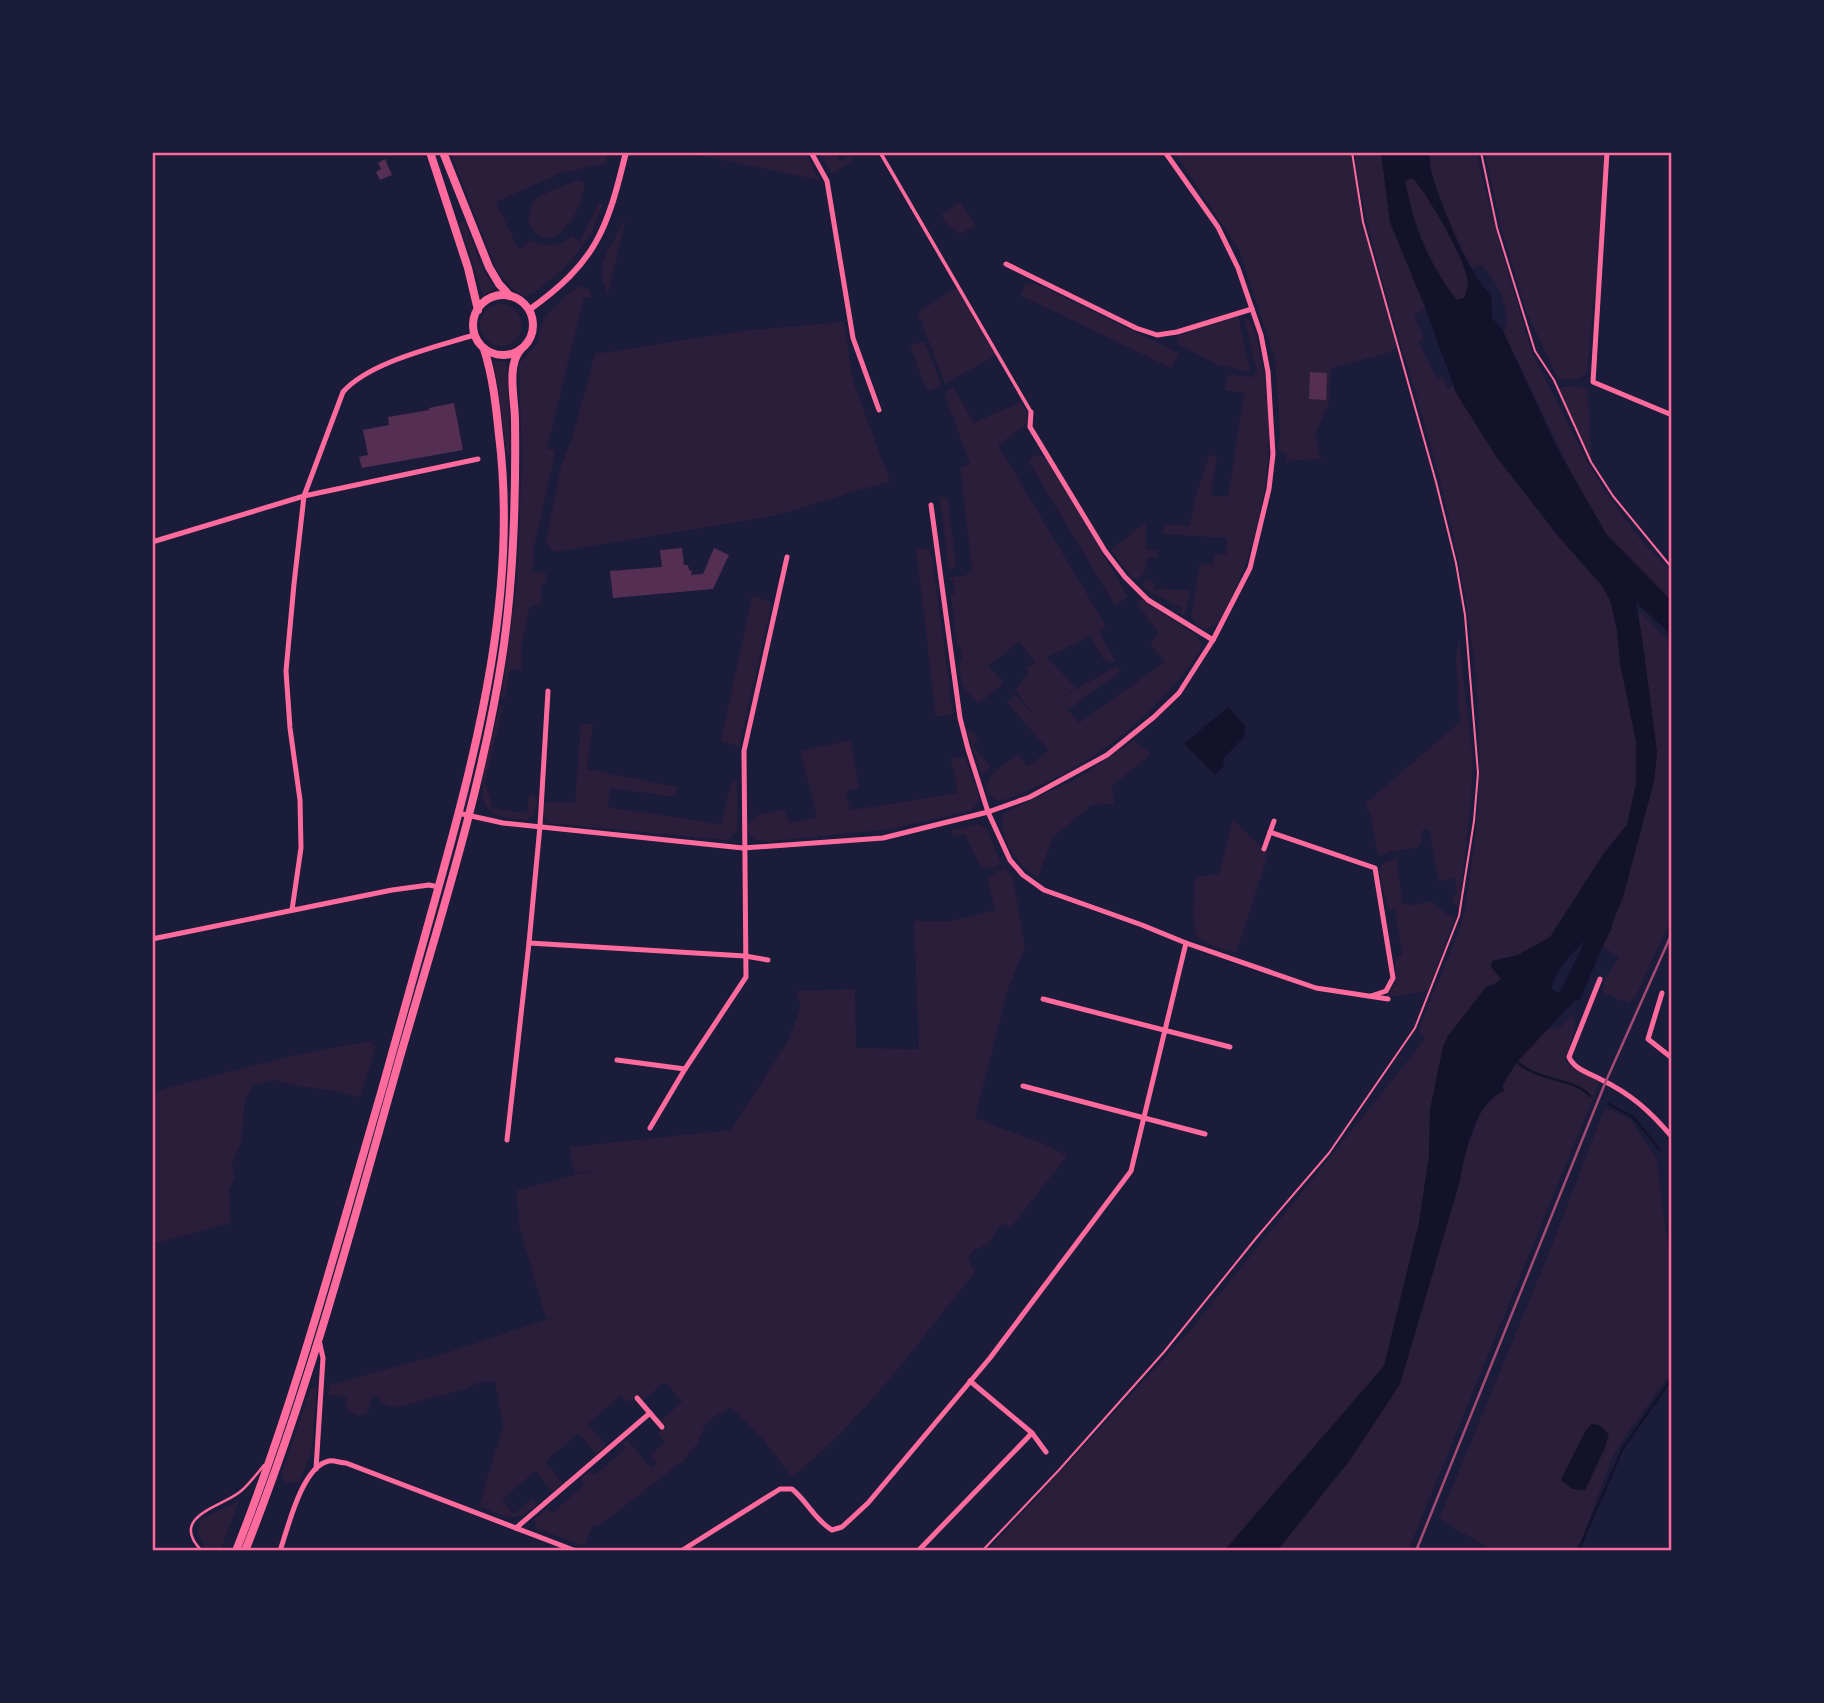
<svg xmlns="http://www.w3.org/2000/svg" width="1824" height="1703" font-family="Figtree,sans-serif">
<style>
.green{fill:#2a1e3b}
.water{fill:#12122b;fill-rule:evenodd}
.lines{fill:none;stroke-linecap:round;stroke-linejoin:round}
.stream{stroke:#12122b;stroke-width:2.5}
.river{stroke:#12122b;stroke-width:18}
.building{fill:#542f53}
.path{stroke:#ff6b9d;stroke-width:2}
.service{stroke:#ff6b9d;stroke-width:2.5}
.pedestrian{stroke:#ff6b9d;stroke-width:3.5}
.minor{stroke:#ff6b9d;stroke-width:5}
.tertiary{stroke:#ff6b9d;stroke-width:6}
.primary{stroke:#ff6b9d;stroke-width:8}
.rail{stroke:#a44b75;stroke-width:2.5}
.neatline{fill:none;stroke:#ff6b9d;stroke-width:2.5}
</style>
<rect width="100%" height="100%" fill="#1b1b3a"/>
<!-- green -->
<g class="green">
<path d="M450,152H607L606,163L561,173L496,202L519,250L530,240C546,247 558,248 572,236L580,241L599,203L603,204L591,234L579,251L562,270L534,293L526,296L517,293L501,276L495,266Z"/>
<path d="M683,152H806L819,180Z"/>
<path d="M819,152H834L840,161L850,156L853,161L832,173Z"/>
<path d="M1174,152H1352L1363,222L1398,345L1391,352L1331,368L1329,402L1315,436L1321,459L1286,461L1287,454L1278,450L1280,429L1275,360L1239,250Z"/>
<path d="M1354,152H1381L1390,222L1426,309L1414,314L1424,339L1418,341L1434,374L1441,381L1439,372L1448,389L1454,385L1496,456L1559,537L1603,587L1610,600L1617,629L1620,663L1636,741V784L1627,825L1604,853L1550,938L1518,955L1498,959L1517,963L1498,982L1487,986L1448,1036L1443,1047L1430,1110L1429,1156L1419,1223L1384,1366L1224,1551H987L1194,1326L1426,1038L1418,1033C1430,995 1451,958 1462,920C1467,903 1468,884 1471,867C1495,716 1465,564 1423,419C1398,331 1367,243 1354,152Z"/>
<path d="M1429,152H1476L1498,238L1532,353L1587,461L1605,491L1640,539L1672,572V601L1607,535L1575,481L1503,331L1506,328C1508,300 1499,287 1482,265L1472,268C1453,233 1432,192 1429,152Z"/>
<path d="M1485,152H1605L1598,250L1600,257L1598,291L1594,295L1587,373L1580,379H1558L1528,315L1517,282L1501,227Z"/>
<path d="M1413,178C1429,197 1465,257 1468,282C1468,288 1466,292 1464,298L1457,300C1429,266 1413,224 1405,181Z"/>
<path d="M577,180L584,183C585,210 548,267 528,221L532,202L542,195Z"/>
<path d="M961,202L975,226L960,234L948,226L941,215Z"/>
<path d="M626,217L608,295L602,279V262Z"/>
<path d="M464,221L483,269L495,289L483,295L459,223Z"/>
<path d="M1026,284H1036L1179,353L1171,368L1020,295Z"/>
<path d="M582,286L590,291L592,298L584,297L547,449L556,450L534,547L533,572L546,573L547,582L541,584V605L530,606L522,643L521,672L514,669L509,672L505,699H501L517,584L522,460L519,364L537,344L542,322L551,310L577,287Z"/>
<path d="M957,287L996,355L945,384L918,313Z"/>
<circle cx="501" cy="325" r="21"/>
<path d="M1238,316L1250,372L1218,365L1177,344L1176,340L1180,335Z"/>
<path d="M1244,317C1257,324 1257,342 1260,355C1281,446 1263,545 1217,625L1206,629L1197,626L1191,616L1200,564L1213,565L1214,554L1226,555L1227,538L1163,534L1164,524L1190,526L1194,503L1209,455L1217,457L1211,495L1228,497L1244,393L1224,390L1228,375L1252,377L1257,372Z"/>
<path d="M844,322L853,381L890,481L774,516L566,550L553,552L546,542L561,466L572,438L595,354L749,330Z"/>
<path d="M924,341L942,386L927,391L910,346Z"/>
<path d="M494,361L507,362L510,454L507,455Z"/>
<path d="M1570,386L1588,388L1591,459L1559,388Z"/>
<path d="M953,387L974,423L1020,402L1028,414L1027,424L998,445L1106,626L1099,632L1116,661L1113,663L1103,659L1091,636L1047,657L1076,688L1052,703L1116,666L1121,671L1068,710L1079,723L1165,662L1150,643L1159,634L1138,604V602L1142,599L1197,636L1201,645L1200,652C1158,710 1104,758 1038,786C1025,792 1011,799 997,801L987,793C983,775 1005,765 1017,754L1028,767L1048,750L1007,702L1015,695L1033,714L1015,690L1029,673L1026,669L1035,662L1019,642L988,666L1004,683L978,704L962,685L959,662L962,661L961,647H957L951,595L955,594L953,580H950L949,577L964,576L972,570L960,468L970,464L944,392Z"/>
<path d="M1038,454L1047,459C1074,505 1102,551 1128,597L1115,605L1028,460Z"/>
<path d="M944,497L948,500L956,566L949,571L940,498Z"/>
<path d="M1146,522V550L1158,551V557L1147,559C1146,568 1146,572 1139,578H1132L1111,550Z"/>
<path d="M916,548L927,549L932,556L953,714L936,717Z"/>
<path d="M1148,579L1154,583V589L1190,590L1185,616L1179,613L1182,608L1143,588L1144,581Z"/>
<path d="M752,596L772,602L739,747L721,740Z"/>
<path d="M1638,613H1642L1672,645V916L1635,998L1631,999L1629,1004L1602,992L1604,980L1619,957L1602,946L1623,897L1654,781L1657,752Z"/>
<path d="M1459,639L1473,760L1471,800L1459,907L1453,902L1452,896L1457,894L1455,878L1439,882L1429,829L1421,831L1423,841L1417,848L1388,852L1382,856L1377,852C1373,835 1374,818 1365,804L1460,722L1456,656Z"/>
<path d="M500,705L503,706L485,781L493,809L527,813L529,794L535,796L537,800L535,814L527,820C516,819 500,819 490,811C487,807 483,802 483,797C480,777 495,727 500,705Z"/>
<path d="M581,723L593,724L587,769L677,787L675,797L610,788L608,807L721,824L732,780L737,781V830L731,838L725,840L549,823L542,814V802L575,803Z"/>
<path d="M966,729L974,734L978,740L973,746L991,768L982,775Z"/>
<path d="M851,740L859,788L846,791L850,810L958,793L951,758L965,757L979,796L978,802L972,810L892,829L773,841C759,841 751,842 746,827L757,815L785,809L789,823L817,817L800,751Z"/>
<path d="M1134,740L1151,754L1112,786L1114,804L1092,805L1053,837L1038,878C1016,865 1000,840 1002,814L1082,776Z"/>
<path d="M1233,819L1268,854L1236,953C1225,949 1208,946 1199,938C1189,930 1195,890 1195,877L1219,874Z"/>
<path d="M977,824L987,828L1001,864L992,869L980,866L965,834L953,836L952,830Z"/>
<path d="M1397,859L1402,903L1414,905L1430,901L1449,916L1455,918L1429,988L1425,992L1387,997L1396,980L1395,960L1398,956L1402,955L1395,909L1390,910L1387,906L1379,869L1386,862Z"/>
<path d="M1004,868L1013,878L1025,948L1008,989L975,1118L1041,1143L1067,1156L1010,1228L1002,1223L988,1244L974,1250L968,1258L975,1272C918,1343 864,1419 792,1477L762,1438L731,1407L707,1421L697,1444L684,1460L600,1525L593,1526L584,1546L536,1528L535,1519L547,1508L552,1513L585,1484L581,1478L590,1471L595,1475L626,1448L622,1443L624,1441L629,1442L651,1468L656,1463L650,1455L665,1442L658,1433L666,1426L661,1420L682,1402L665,1382L643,1400L638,1395L629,1403L621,1395L588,1424L606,1445L596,1454L578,1433L545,1462L563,1483L553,1492L535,1471L502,1500L514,1514L532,1499L537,1505C514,1525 504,1516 479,1506L503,1426L495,1381L477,1383L466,1389L393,1408L383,1404L377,1396H373L367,1413L359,1416L347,1411L346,1397L335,1394L328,1396L329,1385L449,1352L554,1317L546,1318L520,1230L516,1191L577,1174L602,1170L574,1173L569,1147L731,1130L788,1041L801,1006L796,991L855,989L856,1048L919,1049L914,921H951L995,910L989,883V877Z"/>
<path d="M1573,1014L1575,1028L1566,1061L1570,1065L1600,1081L1408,1551H1277L1350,1460L1400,1384L1459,1183L1465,1154L1481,1110L1500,1092L1513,1066L1548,1029L1560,1027Z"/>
<path d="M370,1041L376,1047L360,1097L330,1090L297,1086L275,1080L252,1086L245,1100L241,1143L232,1163L235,1178L229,1190L231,1223L152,1244V1092L290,1056Z"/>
<path d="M1605,1107L1630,1119L1657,1159L1667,1242L1672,1243V1371L1625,1437L1611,1460L1578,1551H1494L1439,1519L1550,1250Z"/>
<path d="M317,1387L311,1454L299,1482L284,1483L282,1472L311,1388Z"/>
<path d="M239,1501L221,1549L205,1547L197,1531L202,1519Z"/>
</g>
<!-- water -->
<g class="water">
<path d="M1381,152H1429C1430,159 1429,167 1432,174C1440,200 1470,281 1491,294L1492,318L1503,331L1557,448L1607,535L1672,601V636L1636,602L1644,651L1657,752L1654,781L1623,897L1580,1000H1575L1517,1062L1502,1086L1505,1091C1474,1101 1465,1155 1459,1184L1400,1384L1350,1460L1277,1551H1224L1384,1366L1419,1223L1429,1156L1430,1110L1443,1047L1448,1036L1487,986H1492L1501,979L1491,967L1492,961L1518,955L1550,937L1604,853L1627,825L1636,784V741L1620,663L1617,629L1610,600L1603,587L1559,537L1496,456L1456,393L1425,307L1390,222ZM1413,178C1429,197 1465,258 1468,282C1468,288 1466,293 1464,298L1457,300C1429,266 1413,224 1405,181ZM1602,926C1594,948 1582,982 1561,994L1552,990C1551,971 1587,937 1602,926Z"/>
<path d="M1228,707L1246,727L1244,737L1223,759L1224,766L1215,775L1184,744Z"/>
<path d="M1592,1424L1599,1425L1609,1434L1604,1450L1585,1490L1572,1489L1561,1480L1562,1477L1586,1430Z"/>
</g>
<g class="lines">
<!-- stream -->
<g class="stream">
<path d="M1516,1061C1540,1083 1573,1077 1590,1096"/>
<path d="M1609,1104L1634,1118L1659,1149"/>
<path d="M1578,1551L1623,1448L1672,1378"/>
</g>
<!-- river -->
<path class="river" d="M1569,994L1603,925L1608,908"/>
</g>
<!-- building -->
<g class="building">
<path d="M385,159L392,175L380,180L376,172L381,169L378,163Z"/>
<path d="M1310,372L1327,373L1326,400L1309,399Z"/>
<path d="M454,403L463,450L362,468L359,457L368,455L363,430L389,425L388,417L429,410V408Z"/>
<path d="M682,548L684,565H688L689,570L692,571L691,575L703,574L714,548L729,555L713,589L613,598L610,571L662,567L660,550Z"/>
</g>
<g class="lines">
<!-- path -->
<g class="path">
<path d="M1481,152L1497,228L1535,351L1554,380L1591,462L1613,496L1672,568"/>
<path d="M982,1551L1058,1471L1164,1352L1257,1237L1329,1153L1415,1028L1459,916L1474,821L1478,773L1465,615L1456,563L1436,482L1363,222L1352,152"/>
</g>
<!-- service -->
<path class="service" d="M202,1551C167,1516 223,1507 241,1491C250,1483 257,1474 264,1465"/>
<!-- pedestrian -->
<path class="pedestrian" d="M880,152L1031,412"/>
<!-- minor -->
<g class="minor">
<path d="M811,152L827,181L853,338L879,410"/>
<path d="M1607,152L1593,382L1672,415"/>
<path d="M1006,264L1136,328L1157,335L1177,332L1252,309"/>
<path d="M1031,412L1030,427L1105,551L1125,577L1148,600L1213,640"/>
<path d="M931,505L960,718L968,749L988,812L1010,860L1023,875L1044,890L1142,925L1186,943L1316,988L1388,999"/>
<path d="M152,542L304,496L478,459"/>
<path d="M458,813L503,823L743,848L883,838L988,812L1030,797L1107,755L1154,717L1179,693L1213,640L1250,568L1269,489L1273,454L1268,372L1261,335L1238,268L1218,227L1165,152"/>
<path d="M1270,832L1375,868L1393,978L1386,991L1371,996"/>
<path d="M1264,849L1274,821"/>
<path d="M292,910L301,848L300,800L290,728L286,671L294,584L304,496L343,392C369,362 436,347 474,335"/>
<path d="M152,939L392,890L429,885L439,887"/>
<path d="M529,943L745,956L768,960"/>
<path d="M1600,979L1569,1057C1574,1069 1589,1073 1600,1079C1631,1094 1650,1111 1672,1137"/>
<path d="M1662,993L1648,1039L1672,1058"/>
<path d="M1043,999L1230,1047"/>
<path d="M617,1060L685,1069"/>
<path d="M1023,1086L1205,1134"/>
<path d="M650,1128L685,1069L746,977L744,751L787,557"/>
<path d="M507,1140L529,943L540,826L548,691"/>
<path d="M970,1381L1032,1433L1046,1452"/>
<path d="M637,1398L662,1427"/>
<path d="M316,1469L323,1358L319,1340"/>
<path d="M516,1528L650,1413"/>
<path d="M280,1551C288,1528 302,1466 329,1461C334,1460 341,1463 346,1463L576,1551"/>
<path d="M681,1551L780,1489H792C807,1501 815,1520 832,1530L842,1527L868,1503L990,1358L1131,1171L1186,943"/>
<path d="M918,1551L1032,1433"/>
</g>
<!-- tertiary -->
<path class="tertiary" d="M529,310C596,262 607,231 626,152"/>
<!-- primary -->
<g class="primary">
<path d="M430,152L468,268L478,310"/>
<path d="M443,152L489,267L499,284L510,296"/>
<circle cx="503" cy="325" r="30"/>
<path d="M236,1551C295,1402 336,1247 381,1093C400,1025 419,957 438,889C479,742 518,588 499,435C496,406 493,377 484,349"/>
<path d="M245,1551C309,1390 353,1223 400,1057C438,925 481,793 502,658C514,579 516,500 515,421C515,399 506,366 521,349"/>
</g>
<!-- rail -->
<path class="rail" d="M1416,1551L1606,1081L1672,933"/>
</g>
<!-- border -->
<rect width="1824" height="1703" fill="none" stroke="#1b1b3a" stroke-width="308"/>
<rect x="154" y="154" width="1516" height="1395" class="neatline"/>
</svg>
